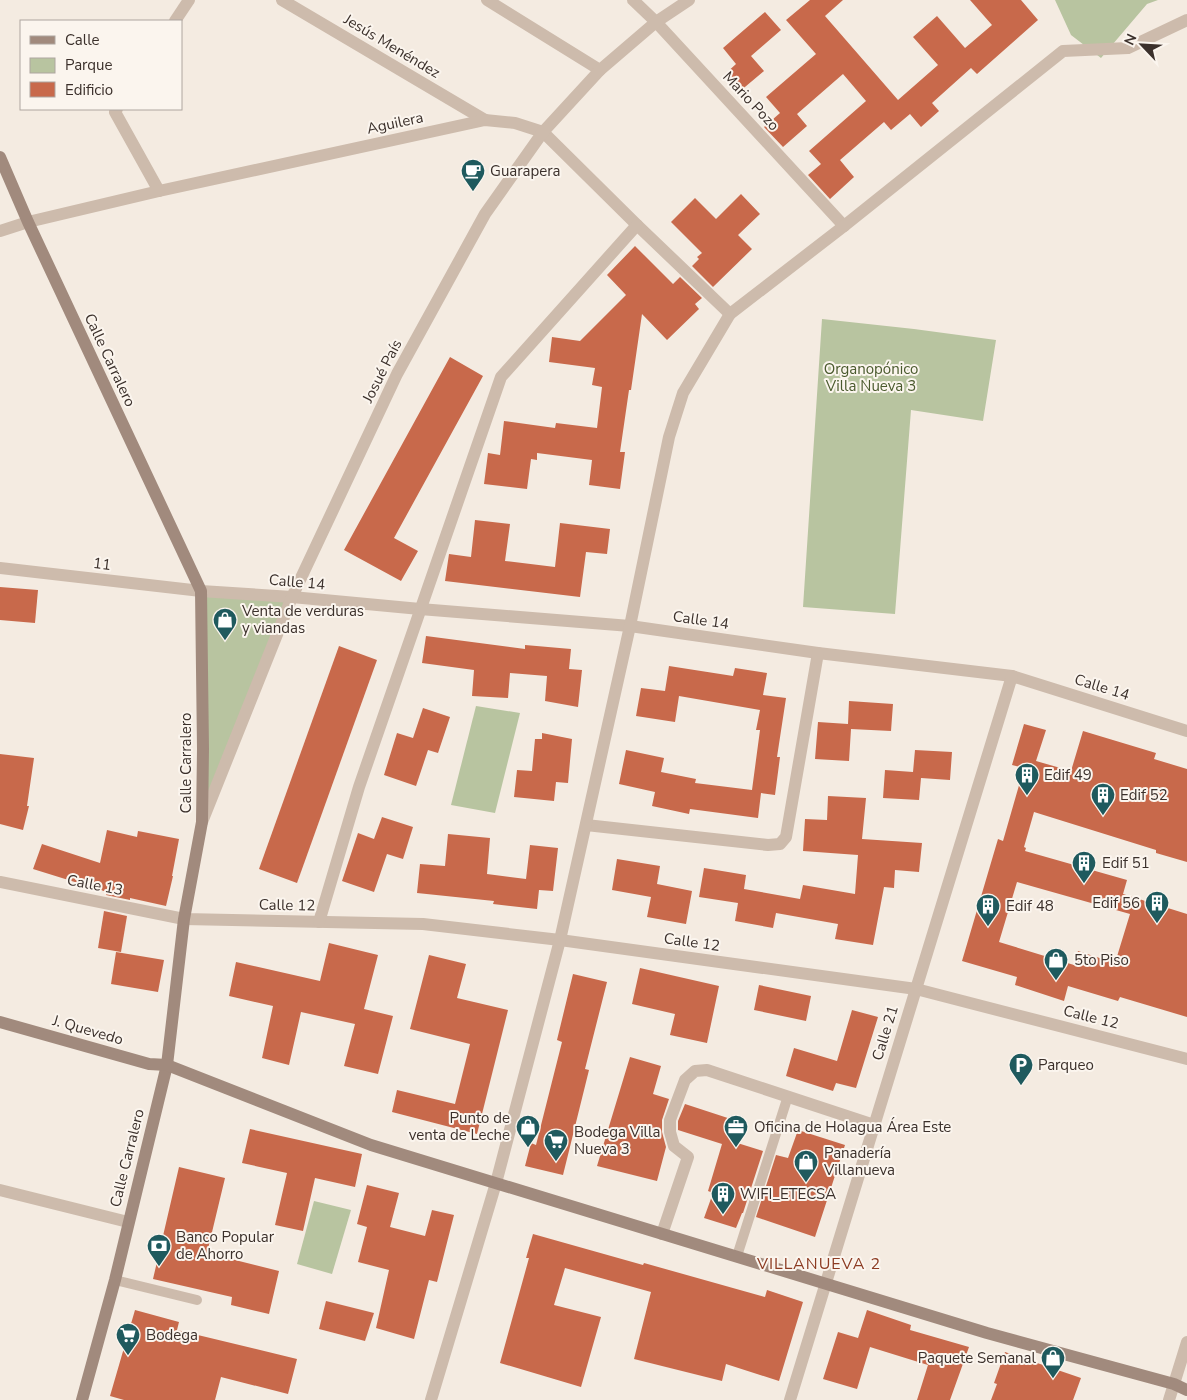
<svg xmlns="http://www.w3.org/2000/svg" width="1187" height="1400" font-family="'Nunito Sans',sans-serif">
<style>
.green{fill:#b8c4a0}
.building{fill:#c8694b;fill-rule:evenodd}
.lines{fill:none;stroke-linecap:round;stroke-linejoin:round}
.lane{stroke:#cdbbac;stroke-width:10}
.street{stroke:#cdbbac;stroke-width:12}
.secondary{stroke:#a18a7d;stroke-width:12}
.labels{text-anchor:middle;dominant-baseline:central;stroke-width:4;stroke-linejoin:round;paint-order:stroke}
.street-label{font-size:15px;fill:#3b302b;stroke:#fbf5ee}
.poi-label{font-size:15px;fill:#3b302b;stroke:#fbf5ee;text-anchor:start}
.park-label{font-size:15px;fill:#4a5a2e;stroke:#fbf5ee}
.neighbourhood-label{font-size:16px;letter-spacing:1px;fill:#8c3b22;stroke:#fbf5ee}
</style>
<rect width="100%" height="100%" fill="#f4ebe1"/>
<!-- green -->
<g class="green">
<path d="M1055,0H1158L1147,4L1101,58L1071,35Z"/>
<path d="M822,319L914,329L996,340L983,421L911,410L895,614L803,607Z"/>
<path d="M201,591L292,597L202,822Z"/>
<path d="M476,706L520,713L495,813L451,805Z"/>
<path d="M314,1201L351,1210L332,1274L297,1264Z"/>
</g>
<!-- building -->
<g class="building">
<path d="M810,0H843L825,16L898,100L938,65L913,37L937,16L965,48L992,25L970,0H1021L1038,20L977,74L971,68L932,103L939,111L921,127L910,114L891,130L884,122L840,160L854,177L830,199L808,175L821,164L809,151L866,101L843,74L797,114L807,126L783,147L764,127L780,113L766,97L816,54L786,20Z"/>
<path d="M765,12L781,30L751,56L764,71L739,92L724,75L736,64L723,48Z"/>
<path d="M741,194L760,214L738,235L752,249L713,287L692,266L699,259L697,257L702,253L671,222L695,198L716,219Z"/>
<path d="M635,246L673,284L680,277L702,298L695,304L699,309L667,340L642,314L631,390H629L620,452H625L620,489L589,485L592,460L537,453V460L531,459L527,489L484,484L488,453L500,455L504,421L555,428L556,423L597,428L602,387L592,385L595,368L549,362L552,337L580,341L626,295L607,275Z"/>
<path d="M450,357L483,376L394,538L418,551L401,581L344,550Z"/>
<path d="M475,520L510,524L505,561L555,567L560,523L610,529L607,554L586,552L580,597L445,581L449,554L471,557Z"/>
<path d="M0,587L38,590L35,623L0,620Z"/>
<path d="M426,636L525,649V645L571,649L569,669L582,670L578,707L545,701L547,676L510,673L508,698L472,696L474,670L422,663Z"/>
<path d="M339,646L377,660L297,883L259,869Z"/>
<path d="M669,666L733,676L735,668L767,673L763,695L786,698L777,757H780L775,795L761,793L758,818L690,809L689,814L652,806L655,792L619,784L626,750L664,758L661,772L696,779L695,783L752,790L760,730H756L760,710L679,696L675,722L636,716L641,688L665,691Z"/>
<path d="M849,701L893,704L891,731L851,729L849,761L815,759L818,722L848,724Z"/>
<path d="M423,708L450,717L438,753L428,750L416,786L384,775L397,733L413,738Z"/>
<path d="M1024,724L1046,730L1036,761L1071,771L1083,731L1156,753L1154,759L1187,769V862L1156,853V850L1034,812L1024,847L1026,848L1025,851L1127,880L1123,894L1187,914V1017L1120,997L1118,1001L1068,986L1064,1001L1015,985L1017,977L962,961L998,839L1003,841L1024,768L1012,765ZM1017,882L1130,914L1115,963L1078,951L1074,965L999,942Z"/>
<path d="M542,733L572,739L568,783L556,782L554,801L514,797L517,770L532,771L535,739H542Z"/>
<path d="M915,750L952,752L950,780L921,778L919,800L883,798L885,770L913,772Z"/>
<path d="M0,754L34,758L27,806H29L23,830L0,824Z"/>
<path d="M828,796L866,798L862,839L922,843L919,872L895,870L894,888L884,887L873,945L835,939L838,924L776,913L773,928L735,921L738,903L699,897L704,868L746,875L744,889L800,899L803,885L855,894L858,855L803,851L805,819L827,820Z"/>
<path d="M382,817L413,827L403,859L387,854L374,892L342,881L358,833L374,839Z"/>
<path d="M107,830L137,837L138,831L179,839L172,876H173L166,906L130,898V900L106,895L107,892L33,869L42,844L100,863Z"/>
<path d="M448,834L490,838L487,874L526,879L530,845L558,848L553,891L539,890L537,909L493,904L494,901L417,893L420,864L445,866Z"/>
<path d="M617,859L660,866L657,884L692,891L686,924L647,917L651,897L612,890Z"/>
<path d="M104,911L127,916L121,952L98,948Z"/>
<path d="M329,943L378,955L364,1009L393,1016L378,1074L344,1066L355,1024L301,1012L289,1065L262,1058L273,1006L229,996L236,962L320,981Z"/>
<path d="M116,952L164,960L158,992L111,984Z"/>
<path d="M429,955L466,964L457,998L508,1010L477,1134L392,1112L397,1090L455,1104L470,1044L410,1029Z"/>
<path d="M640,968L719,986L707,1043L670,1035L675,1014L632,1004Z"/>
<path d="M573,974L607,982L585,1069L589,1070L563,1175L525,1166L531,1143L536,1145L562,1042L557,1040Z"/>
<path d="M759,985L811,996L806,1021L754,1010Z"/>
<path d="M852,1010L878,1017L856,1088L836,1083L833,1091L786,1076L794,1048L837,1061Z"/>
<path d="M630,1057L661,1066L653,1094L669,1099L662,1120V1132L666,1147L657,1181L597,1166Z"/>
<path d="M685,1104L737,1121L731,1141L763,1151L743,1213H742L736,1228L704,1218L713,1193L708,1191L722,1144L678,1130V1121Z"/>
<path d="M250,1129L362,1154L355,1187L315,1178L303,1231L275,1225L287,1173L242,1163Z"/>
<path d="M798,1130L845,1145L815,1237L756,1217L776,1155L788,1158Z"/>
<path d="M179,1167L225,1178L207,1253L279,1271L269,1314L231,1305L232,1297L153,1279Z"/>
<path d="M367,1185L399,1193L390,1227L425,1236L432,1210L454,1215L437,1282L429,1280L414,1339L376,1328L389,1270L358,1262L367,1227L357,1224Z"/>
<path d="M533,1234L643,1265L644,1263L765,1297L767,1290L803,1302L779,1381L726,1364L722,1381L634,1359L651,1292L565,1268L554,1305L601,1317L581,1387L500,1363L529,1258H526Z"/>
<path d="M326,1301L374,1313L365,1341L319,1329Z"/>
<path d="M135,1310L179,1322L177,1330L297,1359L288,1394L221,1377L215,1400H124L110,1396Z"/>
<path d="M867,1310L911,1325L910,1330L969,1347L950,1400H917L928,1365L870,1347L857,1389L823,1379L838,1332L858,1338Z"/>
<path d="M1005,1352L1081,1378L1073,1400H991L997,1384L994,1383Z"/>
</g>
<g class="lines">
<!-- lane -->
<g class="lane">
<path d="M737,1256L788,1096"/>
<path d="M115,1280L197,1300"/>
</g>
<!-- street -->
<g class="street">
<path d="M282,0L485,120"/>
<path d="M487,0L600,70"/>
<path d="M633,0L656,22L844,226"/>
<path d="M175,21L189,0"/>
<path d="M117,109L115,112L159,191"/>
<path d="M0,231L28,222L159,191L485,120L515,123L543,132L637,225L730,314"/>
<path d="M0,568L201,591L292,597L420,609L630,626L818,653L1012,676L1187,731"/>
<path d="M202,822L292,597L397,374L485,214L543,132L600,70L656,22L689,0"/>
<path d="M586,825L768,845L780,844L786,837L818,653"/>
<path d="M0,882L184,919L423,924L560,940L916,989L1187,1059"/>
<path d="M319,922L359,787L501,377L637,225"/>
<path d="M0,1190L128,1222"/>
<path d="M662,1234L688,1157L674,1146L670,1132V1120L685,1080L695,1071L707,1070L874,1125"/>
<path d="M431,1400L496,1183L560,940L630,626L669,437L683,393L730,314L844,226L1063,51L1128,48L1187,20"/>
<path d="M790,1400L1012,676"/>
<path d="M1169,1400L1187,1342"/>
</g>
<!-- secondary -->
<g class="secondary">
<path d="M0,157L28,222L201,591L203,749L202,822L184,919L167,1065L115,1280L82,1400"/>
<path d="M0,1022L149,1064L167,1065L371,1145L987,1333L1174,1384L1187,1390"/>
</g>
</g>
<!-- icons -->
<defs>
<symbol id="cafe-pin" viewBox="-11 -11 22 30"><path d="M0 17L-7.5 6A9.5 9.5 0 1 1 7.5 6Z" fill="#1f5a5e" stroke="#fbf5ee"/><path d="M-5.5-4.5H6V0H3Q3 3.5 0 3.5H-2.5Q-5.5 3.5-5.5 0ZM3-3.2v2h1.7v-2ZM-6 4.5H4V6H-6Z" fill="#fff"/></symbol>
<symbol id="shop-pin" viewBox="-11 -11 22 30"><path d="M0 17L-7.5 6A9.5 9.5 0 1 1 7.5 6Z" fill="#1f5a5e" stroke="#fbf5ee"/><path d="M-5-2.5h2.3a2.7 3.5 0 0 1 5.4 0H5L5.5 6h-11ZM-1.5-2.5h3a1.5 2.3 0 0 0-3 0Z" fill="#fff"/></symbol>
<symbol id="building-pin" viewBox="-11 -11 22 30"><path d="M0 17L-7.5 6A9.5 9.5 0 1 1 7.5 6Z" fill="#1f5a5e" stroke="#fbf5ee"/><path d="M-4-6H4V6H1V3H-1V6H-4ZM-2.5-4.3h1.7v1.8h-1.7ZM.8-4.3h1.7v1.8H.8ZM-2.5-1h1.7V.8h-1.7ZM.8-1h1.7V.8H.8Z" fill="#fff"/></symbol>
<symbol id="parking-pin" viewBox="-11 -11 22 30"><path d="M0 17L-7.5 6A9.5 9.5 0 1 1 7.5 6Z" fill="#1f5a5e" stroke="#fbf5ee"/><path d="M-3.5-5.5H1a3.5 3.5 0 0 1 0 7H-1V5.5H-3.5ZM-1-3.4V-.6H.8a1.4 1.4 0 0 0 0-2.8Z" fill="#fff"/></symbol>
<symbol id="office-pin" viewBox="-11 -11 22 30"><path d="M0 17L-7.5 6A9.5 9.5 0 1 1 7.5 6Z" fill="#1f5a5e" stroke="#fbf5ee"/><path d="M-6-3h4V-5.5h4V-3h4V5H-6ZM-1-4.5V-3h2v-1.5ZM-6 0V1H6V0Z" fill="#fff"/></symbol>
<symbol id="supermarket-pin" viewBox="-11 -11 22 30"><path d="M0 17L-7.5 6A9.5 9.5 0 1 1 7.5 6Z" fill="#1f5a5e" stroke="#fbf5ee"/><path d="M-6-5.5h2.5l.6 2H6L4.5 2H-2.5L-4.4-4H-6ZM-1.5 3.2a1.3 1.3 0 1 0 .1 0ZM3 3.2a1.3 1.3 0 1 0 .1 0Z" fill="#fff"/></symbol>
<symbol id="bank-pin" viewBox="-11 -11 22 30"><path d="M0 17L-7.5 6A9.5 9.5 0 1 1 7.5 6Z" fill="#1f5a5e" stroke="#fbf5ee"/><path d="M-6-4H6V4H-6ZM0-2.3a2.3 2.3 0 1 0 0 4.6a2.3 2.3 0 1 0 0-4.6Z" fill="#fff"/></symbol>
</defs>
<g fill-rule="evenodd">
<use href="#cafe-pin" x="459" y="157" width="28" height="38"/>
<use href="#shop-pin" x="211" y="606" width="28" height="38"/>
<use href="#building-pin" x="1013" y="761" width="28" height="38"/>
<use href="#building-pin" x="1089" y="781" width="28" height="38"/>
<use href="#building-pin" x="1070" y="849" width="28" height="38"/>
<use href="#building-pin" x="1143" y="889" width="28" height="38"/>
<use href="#building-pin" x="974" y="892" width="28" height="38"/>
<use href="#shop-pin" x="1042" y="946" width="28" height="38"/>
<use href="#parking-pin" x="1007" y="1051" width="28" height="38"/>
<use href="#shop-pin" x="514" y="1113" width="28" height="38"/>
<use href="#office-pin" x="722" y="1113" width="28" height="38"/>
<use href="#supermarket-pin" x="542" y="1127" width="28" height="38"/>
<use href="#shop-pin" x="792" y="1148" width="28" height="38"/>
<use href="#building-pin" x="709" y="1180" width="28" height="38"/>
<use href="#bank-pin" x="145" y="1232" width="28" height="38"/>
<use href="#supermarket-pin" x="114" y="1321" width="28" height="38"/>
<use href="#shop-pin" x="1039" y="1344" width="28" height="38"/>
</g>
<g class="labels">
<!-- street labels -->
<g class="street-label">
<text transform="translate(392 46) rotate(31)">Jesús Menéndez</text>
<text transform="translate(751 101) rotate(47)">Mario Pozo</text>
<text transform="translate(395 123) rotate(-12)">Aguilera</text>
<text transform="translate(110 360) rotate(65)">Calle Carralero</text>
<text transform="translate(382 371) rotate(-63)">Josué País</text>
<text transform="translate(102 564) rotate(7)">11</text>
<text transform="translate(297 582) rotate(5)">Calle 14</text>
<text transform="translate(701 620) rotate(8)">Calle 14</text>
<text transform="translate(1102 687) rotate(17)">Calle 14</text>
<text transform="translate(186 763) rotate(-90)">Calle Carralero</text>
<text transform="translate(95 885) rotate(11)">Calle 13</text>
<text transform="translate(287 905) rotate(1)">Calle 12</text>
<text transform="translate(692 942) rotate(8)">Calle 12</text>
<text transform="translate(1091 1017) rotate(14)">Calle 12</text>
<text transform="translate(88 1030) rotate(16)">J. Quevedo</text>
<text transform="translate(885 1033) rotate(-73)">Calle 21</text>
<text transform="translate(127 1158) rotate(-76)">Calle Carralero</text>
</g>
<!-- poi labels -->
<g class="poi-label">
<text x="490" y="171">Guarapera</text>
<text x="242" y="611">Venta de verduras<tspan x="242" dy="17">y viandas</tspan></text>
<text x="1044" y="775">Edif 49</text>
<text x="1120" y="795">Edif 52</text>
<text x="1102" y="863">Edif 51</text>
<text x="1140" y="903" text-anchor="end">Edif 56</text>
<text x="1006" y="906">Edif 48</text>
<text x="1074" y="960">5to Piso</text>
<text x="1038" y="1065">Parqueo</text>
<text x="510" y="1118" text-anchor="end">Punto de<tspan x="510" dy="17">venta de Leche</tspan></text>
<text x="754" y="1127">Oficina de Holagua Área Este</text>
<text x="574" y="1132">Bodega Villa<tspan x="574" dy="17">Nueva 3</tspan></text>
<text x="824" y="1153">Panadería<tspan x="824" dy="17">Villanueva</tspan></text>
<text x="740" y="1194">WIFI_ETECSA</text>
<text x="176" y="1237">Banco Popular<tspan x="176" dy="17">de Ahorro</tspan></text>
<text x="146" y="1335">Bodega</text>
<text x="1036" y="1358" text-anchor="end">Paquete Semanal</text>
</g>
<!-- park labels -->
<g class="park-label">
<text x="871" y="369">Organopónico<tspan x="871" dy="17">Villa Nueva 3</tspan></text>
</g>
<!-- neighbourhood labels -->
<g class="neighbourhood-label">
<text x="819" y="1264">VILLANUEVA 2</text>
</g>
</g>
<!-- legend -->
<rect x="20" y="20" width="162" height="90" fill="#fbf5ee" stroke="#aea6a0"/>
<rect x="30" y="36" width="25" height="8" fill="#a18a7d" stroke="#aea6a0"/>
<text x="65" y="45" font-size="15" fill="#3b302b">Calle</text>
<rect x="30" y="58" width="25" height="15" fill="#b8c4a0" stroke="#aea6a0"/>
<text x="65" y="70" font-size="15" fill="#3b302b">Parque</text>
<rect x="30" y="82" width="25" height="15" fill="#c8694b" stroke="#aea6a0"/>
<text x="65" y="95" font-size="15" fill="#3b302b">Edificio</text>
<!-- north arrow -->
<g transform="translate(1142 45) rotate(295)" stroke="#fbf5ee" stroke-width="4" paint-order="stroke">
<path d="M0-4L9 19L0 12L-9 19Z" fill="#3b302b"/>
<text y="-8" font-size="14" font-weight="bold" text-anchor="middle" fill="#3b302b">N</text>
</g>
</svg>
